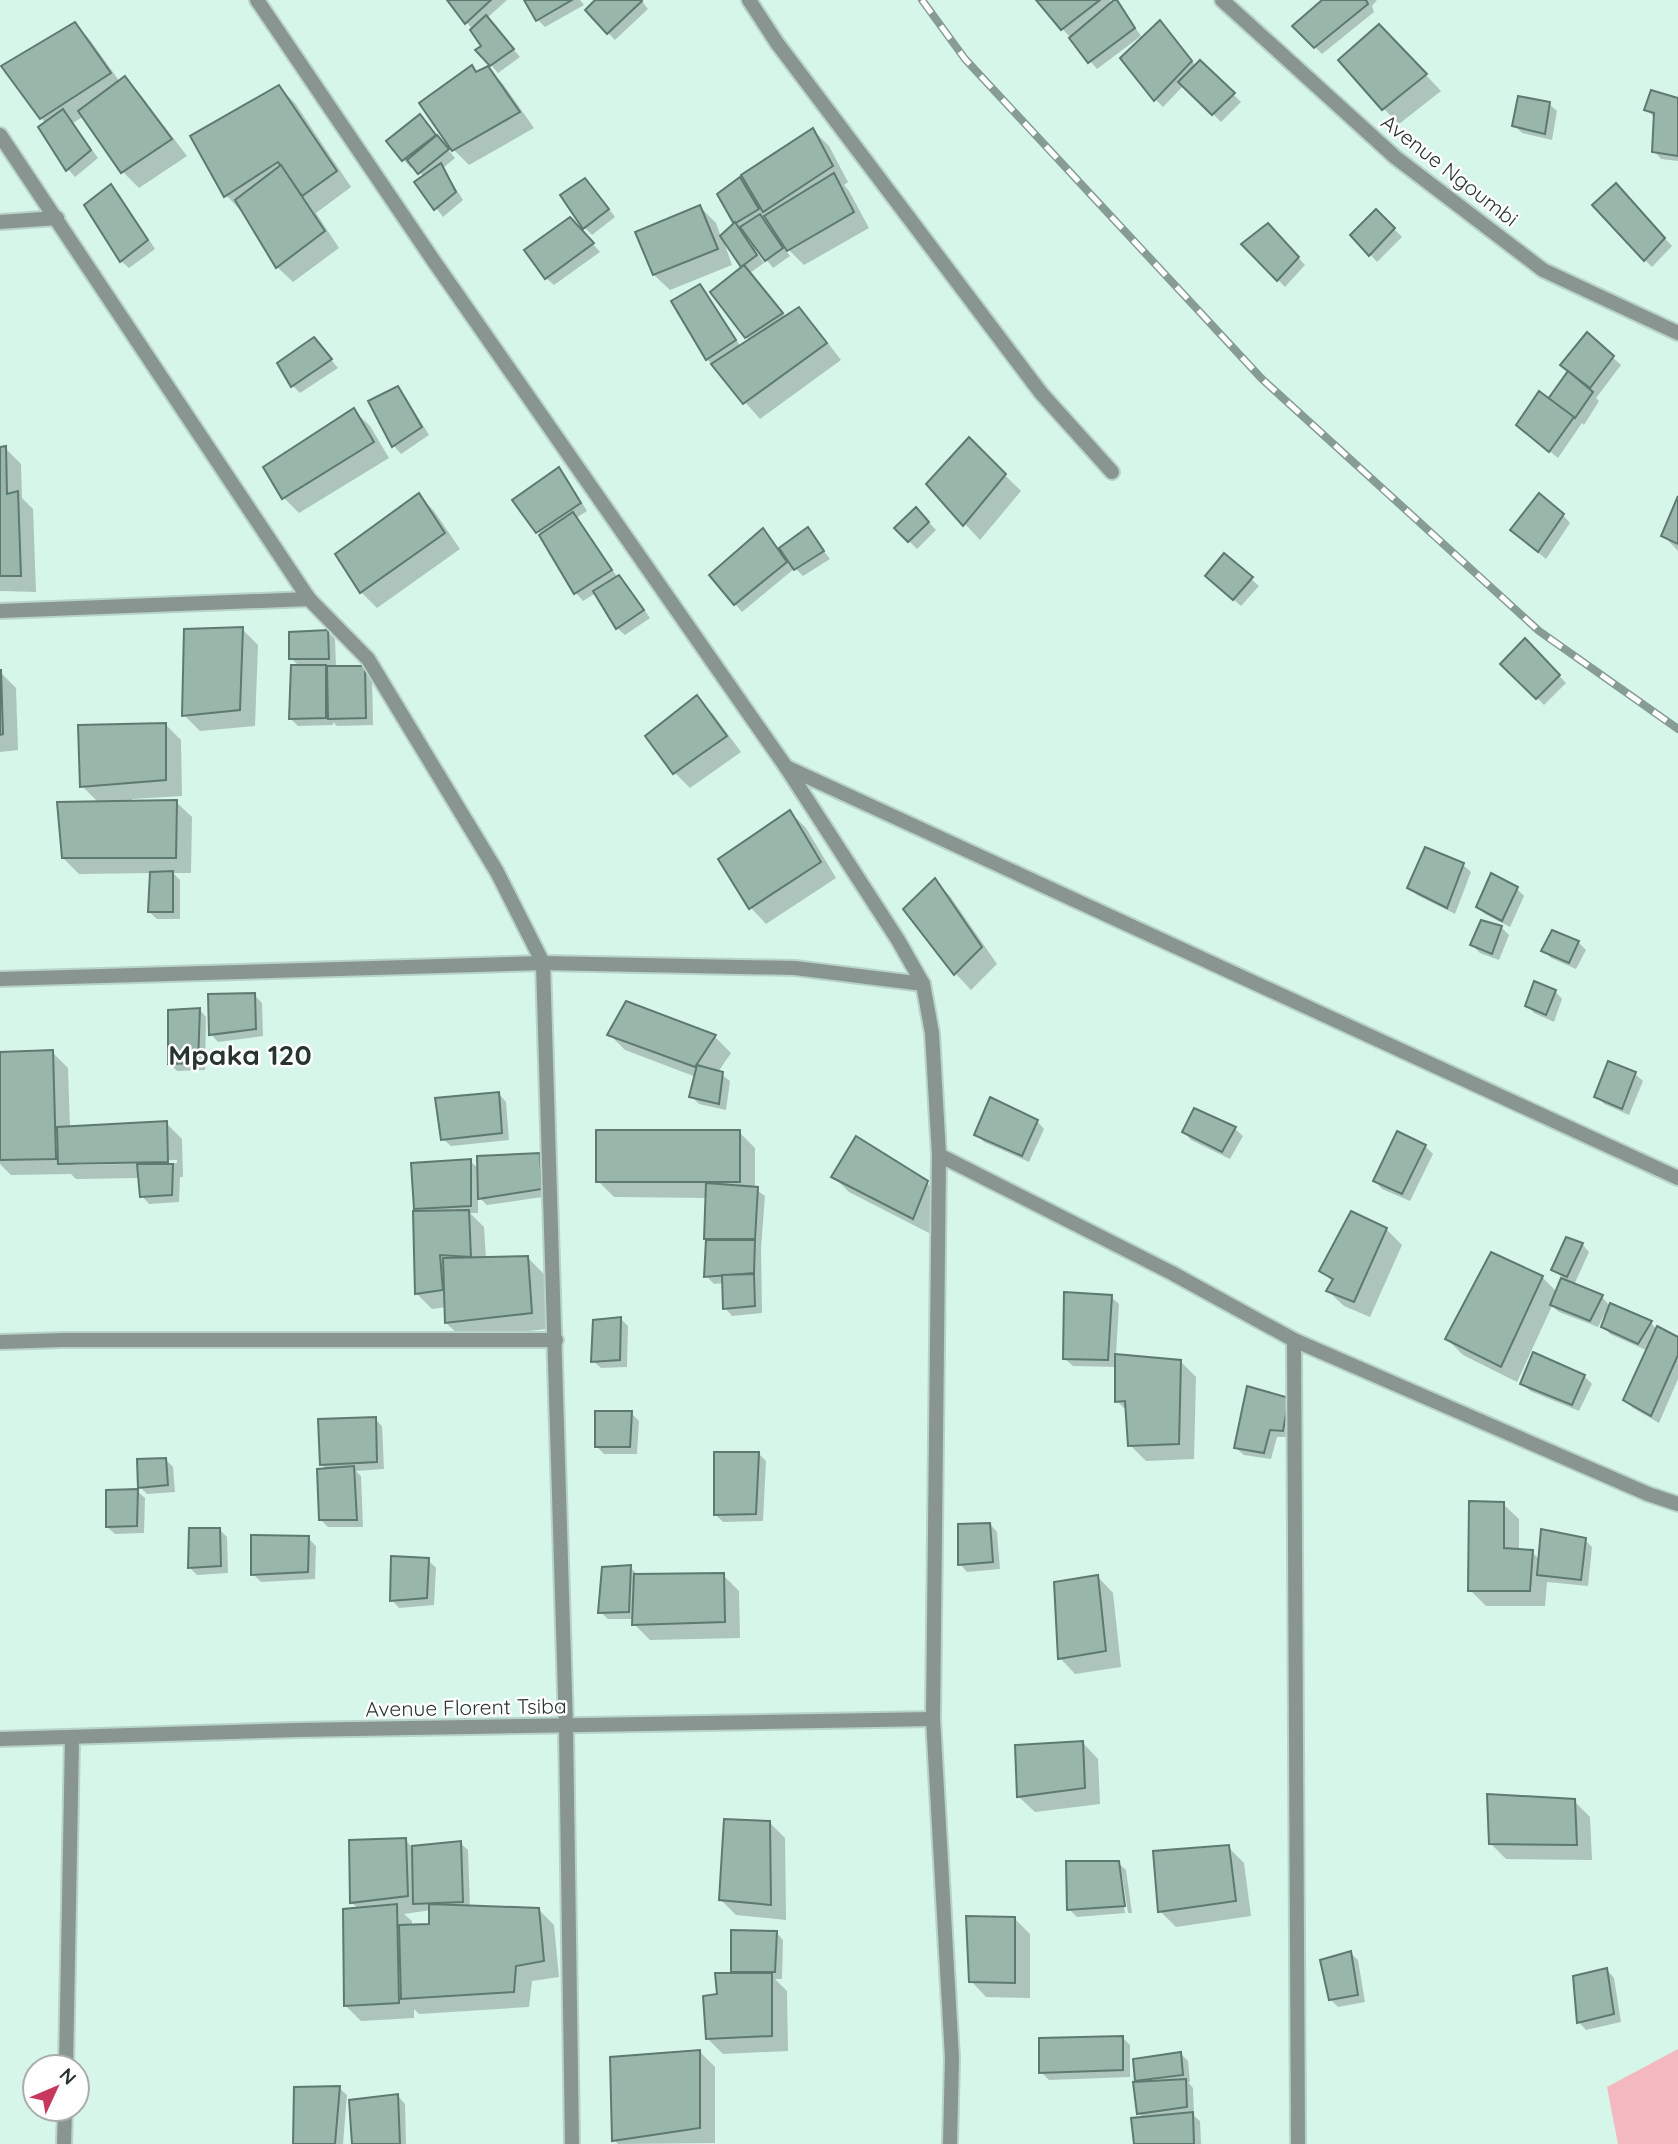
<svg xmlns="http://www.w3.org/2000/svg" width="1678" height="2144" font-family="Quicksand,sans-serif">
<style>
.green{fill:#f4b9c0}
.shadow{fill:#0003;fill-rule:evenodd}
.building{fill:#99b6ab;stroke:#5e7a70;stroke-width:2}
.lines{fill:none;stroke-linecap:round;stroke-linejoin:round}
.street-casing{stroke:#b8d3c8;stroke-width:18}
.street{stroke:#899591;stroke-width:14}
.rail-casing{stroke:#869c94;stroke-width:8}
.rail{stroke:#fff;stroke-width:5;stroke-dasharray:16;stroke-linecap:butt}
.labels{text-anchor:middle;dominant-baseline:central;stroke-width:5;stroke-linejoin:round;paint-order:stroke}
.street-label{font-size:21px;fill:#28342f;stroke:#fff}
.district-label{font-size:28px;font-weight:bold;fill:#28342f;stroke:#fff}
</style>
<rect width="100%" height="100%" fill="#d7f6ea"/>
<!-- green -->
<path class="green" d="M1678,2049V2144H1618L1607,2087Z"/>
<!-- shadow -->
<g class="shadow">
<path d="M449,0H507L487,18L520,57L498,73L491,65L484,47L473,30Z"/>
<path d="M526,0H580L584,5L545,27L537,19Z"/>
<path d="M597,0H641L648,9L615,40L587,10Z"/>
<path d="M1038,0H1110L1112,3L1116,0L1141,36L1097,69Z"/>
<path d="M1325,0H1377L1372,6L1374,12L1322,54L1294,26Z"/>
<path d="M75,24L90,40L120,82L125,78L140,94L187,156L139,188L123,172L84,116L73,123L98,158L75,177L68,169L46,123L41,118Z"/>
<path d="M1168,30L1196,66L1200,62L1241,102L1221,122L1184,85L1163,107L1155,99Z"/>
<path d="M1395,42L1441,91L1399,124L1384,109Z"/>
<path d="M487,68L503,84L534,128L469,165L453,149L477,73Z"/>
<path d="M279,87L295,103L351,187L316,213L339,248L293,282L277,267L243,210L241,211L226,195Z"/>
<path d="M1678,100V161L1661,159L1654,151V117L1646,109Z"/>
<path d="M1549,104L1557,111L1552,140L1522,133L1514,125Z"/>
<path d="M427,124L455,158L443,168L463,200L443,217L417,182L424,177L414,166L411,168L404,160L388,141Z"/>
<path d="M813,130L829,146L848,182L844,185L849,191L869,228L804,265L785,246L783,247L790,256L773,268L758,249L755,250L764,263L750,273L786,317L798,309L814,325L841,360L760,419L707,359L699,286L707,294L741,347L750,341L746,337L744,268L723,239L732,265L670,290L654,275L700,207L716,223L721,237L736,224L720,194L740,179L750,189ZM766,216L773,230L762,218Z"/>
<path d="M111,187L119,194L155,249L129,268L121,261Z"/>
<path d="M593,188L615,217L592,235L585,228Z"/>
<path d="M1623,193L1672,246L1652,267L1645,260Z"/>
<path d="M1376,211L1402,237L1377,262L1353,235Z"/>
<path d="M578,227L600,252L554,285L546,278Z"/>
<path d="M1275,232L1305,265L1285,287L1244,244Z"/>
<path d="M1587,334L1621,365L1596,398L1599,401L1584,425L1582,423L1558,458L1526,432L1569,372L1562,365Z"/>
<path d="M321,347L338,368L300,393L292,385Z"/>
<path d="M397,388L405,396L429,435L401,454L394,446L370,402Z"/>
<path d="M354,411L370,426L389,458L299,513L284,498Z"/>
<path d="M969,440L1021,491L980,540L928,484Z"/>
<path d="M0,448H5L21,464L22,498L33,509L36,592L0,591Z"/>
<path d="M559,470L566,477L587,511L576,518L618,578L627,585L650,618L625,635L617,628L596,593L583,601L576,593L542,536L515,500Z"/>
<path d="M419,495L434,511L460,549L377,608L361,592L338,554Z"/>
<path d="M1678,500V551L1663,535Z"/>
<path d="M1563,515L1570,523L1546,559L1520,538Z"/>
<path d="M923,516L936,530L917,549L896,528Z"/>
<path d="M807,529L830,559L803,576L795,568L742,612L711,575L763,530L779,550Z"/>
<path d="M1224,555L1259,586L1241,606L1215,583Z"/>
<path d="M242,629L258,645L255,726L200,731L184,715Z"/>
<path d="M328,632L335,639L336,667H364L372,675L373,725L337,726L333,722V725L298,726L291,719L300,667L291,658Z"/>
<path d="M1525,640L1566,683L1544,705L1503,664Z"/>
<path d="M0,672L16,688L18,750L0,752Z"/>
<path d="M697,698L713,714L741,752L690,788L675,773Z"/>
<path d="M165,724L181,740L182,796L132,799V802H176L192,817L191,873H173L180,880V919H157L149,912L152,873L79,874L63,858L99,803L82,786Z"/>
<path d="M790,812L806,828L836,878L766,924L751,908L720,860Z"/>
<path d="M1463,865L1471,872L1455,914L1417,895L1409,887Z"/>
<path d="M935,881L950,896L997,964L971,990L956,974L906,909Z"/>
<path d="M1517,889L1524,896L1510,927L1485,914L1478,907Z"/>
<path d="M1501,927L1509,935L1499,960L1480,953L1472,945Z"/>
<path d="M1578,942L1586,950L1576,969L1551,958L1543,950Z"/>
<path d="M1555,991L1562,999L1554,1022L1534,1013L1527,1005Z"/>
<path d="M254,995L262,1003L263,1036L218,1042L211,1034Z"/>
<path d="M626,1003L715,1037L731,1053L718,1072L730,1081L726,1110L699,1104L691,1096L696,1077L625,1050L609,1034Z"/>
<path d="M199,1009L206,1017L205,1070L177,1071L169,1063Z"/>
<path d="M52,1052L68,1068L70,1128L166,1123L182,1139L183,1177H180L179,1202L149,1204L142,1196L140,1178L76,1179L71,1174L11,1175L0,1164V1054ZM177,1160V1163L73,1165V1162Z"/>
<path d="M1609,1063L1635,1074L1643,1081L1629,1115L1604,1104L1597,1096Z"/>
<path d="M499,1094L506,1102L509,1140L451,1146L443,1139Z"/>
<path d="M1195,1110L1235,1129L1243,1136L1230,1159L1191,1140L1184,1132Z"/>
<path d="M1037,1121L1044,1129L1029,1162L984,1142L976,1134Z"/>
<path d="M739,1132L755,1148V1189L765,1196L761,1248L762,1313L732,1316L725,1308L724,1283L714,1284L706,1276L708,1198L614,1197L598,1181Z"/>
<path d="M1425,1146L1433,1154L1410,1201L1382,1189L1375,1181Z"/>
<path d="M539,1155L547,1163L549,1196L487,1205L478,1196V1213H470L484,1227L486,1259L528,1258L544,1274L547,1329L462,1338L446,1323V1307L432,1309L416,1293L420,1213L415,1208L470,1161L479,1169Z"/>
<path d="M833,1176L926,1182L942,1198L929,1233L849,1192Z"/>
<path d="M1386,1229L1402,1245L1370,1317L1344,1306L1328,1291L1333,1282L1321,1271Z"/>
<path d="M1582,1244L1589,1252L1574,1285L1602,1297L1609,1305L1651,1323L1657,1330L1678,1339V1379L1659,1423L1633,1408L1625,1400L1648,1351L1610,1334L1603,1326L1607,1316L1604,1315L1598,1327L1559,1312L1552,1306L1517,1382L1463,1355L1447,1339L1542,1277L1557,1292L1563,1278L1553,1270Z"/>
<path d="M1111,1297L1119,1304L1116,1355L1180,1361L1196,1377L1194,1459L1146,1461L1130,1445L1128,1412L1117,1401V1367L1073,1366L1065,1359Z"/>
<path d="M621,1319L628,1326L627,1367L601,1368L593,1361Z"/>
<path d="M1584,1376L1592,1384L1579,1411L1530,1391L1522,1383Z"/>
<path d="M1288,1400L1290,1437H1277L1271,1459L1244,1455L1236,1448Z"/>
<path d="M631,1413L639,1421L637,1454H604L597,1447Z"/>
<path d="M375,1419L382,1426L384,1469L356,1471L361,1476L363,1527H328L320,1519L327,1470L321,1464Z"/>
<path d="M758,1453L766,1461L763,1521L723,1522L715,1514Z"/>
<path d="M166,1460L173,1467L175,1492L147,1494L140,1487Z"/>
<path d="M137,1491L145,1498L144,1533L115,1534L107,1527Z"/>
<path d="M1503,1504L1519,1519V1551L1532,1552L1540,1560L1585,1540L1592,1547L1588,1586L1547,1582L1545,1606H1486L1470,1590Z"/>
<path d="M990,1524L997,1532L1000,1569L967,1572L960,1564Z"/>
<path d="M220,1530L227,1537L228,1573L197,1575L189,1567Z"/>
<path d="M308,1538L316,1546L315,1579L261,1582L253,1574Z"/>
<path d="M428,1560L436,1568L434,1605L399,1608L392,1600Z"/>
<path d="M630,1567L638,1575H723L739,1591L740,1638L650,1640L634,1624V1619H608L600,1612Z"/>
<path d="M1098,1577L1113,1593L1121,1667L1075,1674L1060,1658Z"/>
<path d="M1083,1743L1098,1759L1100,1804L1035,1812L1019,1797Z"/>
<path d="M1574,1801L1590,1817L1592,1860L1506,1859L1491,1844Z"/>
<path d="M769,1822L785,1838L786,1920L736,1915L720,1899Z"/>
<path d="M405,1840L413,1848L460,1843L468,1850L470,1907L538,1909L554,1925L559,1977L532,1981L529,2007L419,2014L414,2009V2018L361,2021L346,2006L359,1909L352,1903ZM431,1910V1926H412V1921L404,1914Z"/>
<path d="M1228,1847L1244,1863L1251,1916L1176,1927L1160,1911Z"/>
<path d="M1118,1863L1126,1870L1132,1913H1128L1121,1868H1118L1125,1913L1077,1917L1069,1909Z"/>
<path d="M1014,1918L1030,1934V1998L986,1997L971,1981Z"/>
<path d="M776,1932L783,1940L782,1979H775L787,1991L788,2051L723,2054L708,2039L737,1975L733,1971Z"/>
<path d="M1350,1953L1358,1960L1365,2002L1338,2007L1330,1999Z"/>
<path d="M1607,1970L1614,1978L1621,2022L1586,2030L1579,2022Z"/>
<path d="M1123,2038L1130,2045V2077L1049,2080L1041,2072Z"/>
<path d="M700,2052L715,2067V2143L618,2144L614,2140Z"/>
<path d="M1181,2054L1188,2061L1190,2082H1188L1193,2088L1194,2116L1200,2121L1201,2144H1136L1145,2119L1139,2113L1135,2060Z"/>
<path d="M339,2088L347,2095L343,2144H295Z"/>
<path d="M398,2096L405,2104L406,2144H353Z"/>
</g>
<!-- building -->
<g class="building">
<path d="M447,0H491L465,24Z"/>
<path d="M524,0H572L536,21Z"/>
<path d="M595,0H641L642,1L607,34L585,10Z"/>
<path d="M1036,0H1100L1061,30Z"/>
<path d="M1114,0H1117L1135,28L1088,63L1069,38Z"/>
<path d="M1322,0H1366L1368,4L1314,48L1292,26Z"/>
<path d="M486,15L514,49L490,66L475,50L481,46L470,30Z"/>
<path d="M1160,20L1192,61L1154,101L1120,58Z"/>
<path d="M75,22L111,73L40,119L1,66Z"/>
<path d="M1379,24L1427,74L1382,110L1338,60Z"/>
<path d="M1200,60L1235,93L1212,115L1178,82Z"/>
<path d="M472,65L476,72L488,66L520,112L452,151L419,103Z"/>
<path d="M125,76L172,139L121,173L78,111Z"/>
<path d="M279,85L337,171L302,196L278,162L224,197L190,136Z"/>
<path d="M1651,90L1678,98V156L1652,152L1654,113L1644,110Z"/>
<path d="M1518,96L1550,102L1545,134L1512,126Z"/>
<path d="M63,109L91,150L66,171L38,127Z"/>
<path d="M420,114L436,135L402,161L386,141Z"/>
<path d="M813,128L833,166L763,212L741,175Z"/>
<path d="M437,135L449,149L418,174L407,160Z"/>
<path d="M441,163L456,192L434,210L414,182Z"/>
<path d="M281,165L325,231L276,268L235,200Z"/>
<path d="M834,173L854,212L787,251L764,216Z"/>
<path d="M740,177L759,209L734,224L717,194Z"/>
<path d="M585,178L609,209L583,229L560,195Z"/>
<path d="M1616,183L1665,238L1644,261L1592,205Z"/>
<path d="M111,184L148,240L120,262L84,205Z"/>
<path d="M700,205L718,249L653,275L635,232Z"/>
<path d="M1376,209L1395,228L1369,256L1350,235Z"/>
<path d="M760,214L783,248L765,261L740,227Z"/>
<path d="M570,217L594,243L545,279L524,250Z"/>
<path d="M735,222L757,255L741,267L720,236Z"/>
<path d="M1268,223L1299,257L1277,281L1241,244Z"/>
<path d="M744,265L783,313L745,338L710,292Z"/>
<path d="M700,284L736,340L706,360L671,301Z"/>
<path d="M799,307L827,343L743,404L711,364Z"/>
<path d="M1587,332L1614,356L1590,388L1560,365Z"/>
<path d="M314,337L332,359L291,387L277,363Z"/>
<path d="M1568,371L1593,392L1575,418L1548,399Z"/>
<path d="M398,386L422,427L392,447L368,401Z"/>
<path d="M1539,391L1574,417L1549,452L1516,425Z"/>
<path d="M354,408L374,442L282,499L263,467Z"/>
<path d="M969,437L1006,474L963,526L926,484Z"/>
<path d="M6,446L7,494L18,491L21,576H0V447Z"/>
<path d="M559,467L581,503L536,533L512,500Z"/>
<path d="M419,493L445,533L360,593L335,554Z"/>
<path d="M1539,493L1564,514L1538,552L1510,530Z"/>
<path d="M1678,496V544L1661,536Z"/>
<path d="M916,507L929,522L908,542L894,528Z"/>
<path d="M573,512L612,570L574,594L539,535Z"/>
<path d="M808,527L824,551L794,570L779,548Z"/>
<path d="M763,528L787,562L734,605L709,575Z"/>
<path d="M1224,553L1253,577L1233,600L1205,576Z"/>
<path d="M619,575L644,610L616,629L593,591Z"/>
<path d="M243,627L240,710L182,716L184,629Z"/>
<path d="M328,630L329,659H289V632Z"/>
<path d="M1525,638L1560,675L1536,699L1500,664Z"/>
<path d="M291,665H326V718L289,719Z"/>
<path d="M327,666H365L366,718L328,719Z"/>
<path d="M1,670L3,734L0,735V670Z"/>
<path d="M697,695L727,736L673,774L645,736Z"/>
<path d="M166,723V780L80,787L78,725Z"/>
<path d="M177,800L176,858H62L57,802Z"/>
<path d="M790,810L821,862L749,909L718,859Z"/>
<path d="M1425,847L1464,863L1447,908L1407,888Z"/>
<path d="M173,871V912H148L150,872Z"/>
<path d="M1491,873L1518,887L1502,921L1476,907Z"/>
<path d="M935,878L982,947L954,975L903,909Z"/>
<path d="M1481,920L1502,926L1492,954L1470,945Z"/>
<path d="M1552,930L1579,941L1569,963L1541,951Z"/>
<path d="M1534,981L1556,990L1546,1015L1525,1006Z"/>
<path d="M255,993L256,1029L209,1035L208,994Z"/>
<path d="M626,1001L716,1035L695,1067L607,1035Z"/>
<path d="M200,1008L198,1063L168,1064V1010Z"/>
<path d="M53,1050L56,1159L0,1160V1052Z"/>
<path d="M1608,1061L1636,1072L1622,1109L1594,1097Z"/>
<path d="M697,1065L723,1072L719,1104L689,1097Z"/>
<path d="M499,1092L502,1133L441,1140L435,1098Z"/>
<path d="M990,1097L1038,1120L1022,1156L974,1135Z"/>
<path d="M1194,1108L1236,1127L1222,1152L1182,1132Z"/>
<path d="M167,1121L168,1162L58,1164L57,1127Z"/>
<rect x="596" y="1130" width="144" height="52"/>
<path d="M1397,1131L1426,1145L1402,1194L1373,1181Z"/>
<path d="M856,1136L928,1181L913,1219L831,1177Z"/>
<path d="M540,1153L542,1189L478,1199L477,1156Z"/>
<path d="M471,1159V1206L414,1209L411,1163Z"/>
<path d="M137,1164H173L172,1195L140,1197Z"/>
<path d="M706,1183L758,1187L755,1239H704Z"/>
<path d="M469,1210L471,1257L440,1255L443,1290L415,1294L413,1211Z"/>
<path d="M1351,1211L1387,1228L1354,1302L1326,1291L1333,1279L1319,1271Z"/>
<path d="M1566,1237L1583,1243L1567,1277L1551,1270Z"/>
<path d="M706,1240H755L754,1273L704,1277Z"/>
<path d="M1491,1252L1543,1276L1501,1367L1445,1339Z"/>
<path d="M528,1256L532,1313L445,1323L443,1258Z"/>
<path d="M754,1274L755,1306L723,1309L722,1275Z"/>
<path d="M1561,1278L1603,1295L1590,1321L1550,1305Z"/>
<path d="M1064,1292L1112,1295L1108,1360L1063,1359Z"/>
<path d="M1610,1303L1652,1321L1638,1344L1601,1327Z"/>
<path d="M621,1317L620,1360L591,1362L593,1320Z"/>
<path d="M1657,1326L1678,1337V1355L1651,1416L1623,1400Z"/>
<path d="M1533,1352L1585,1375L1572,1405L1520,1384Z"/>
<path d="M1115,1354L1181,1360L1179,1444L1128,1446L1125,1401L1115,1402Z"/>
<path d="M1247,1386L1289,1398L1283,1431L1270,1430L1264,1453L1234,1448Z"/>
<path d="M595,1411H632L630,1447H595Z"/>
<path d="M376,1417L377,1462L320,1465L318,1419Z"/>
<path d="M714,1452H759L756,1514L714,1515Z"/>
<path d="M166,1458L168,1485L138,1488L137,1459Z"/>
<path d="M354,1466L357,1520H319L317,1469Z"/>
<path d="M138,1489L137,1526L106,1527V1490Z"/>
<path d="M1469,1501L1504,1502V1548L1533,1550L1530,1591H1468Z"/>
<path d="M990,1523L993,1562L958,1565V1524Z"/>
<path d="M189,1528H220L221,1566L188,1568Z"/>
<path d="M1541,1529L1586,1538L1581,1580L1537,1575Z"/>
<path d="M251,1535L309,1536L308,1572L251,1575Z"/>
<path d="M391,1556L429,1558L427,1598L390,1601Z"/>
<path d="M631,1565L629,1612L598,1613L602,1567Z"/>
<path d="M724,1573L725,1622L632,1625L634,1574Z"/>
<path d="M1098,1575L1106,1651L1058,1659L1054,1582Z"/>
<path d="M1083,1741L1085,1788L1017,1797L1015,1745Z"/>
<path d="M1487,1794L1575,1799L1577,1845L1489,1844Z"/>
<path d="M724,1819L770,1821L771,1905L719,1900Z"/>
<path d="M406,1838L408,1896L350,1903L349,1840Z"/>
<path d="M461,1841L463,1902L413,1904L412,1846Z"/>
<path d="M1229,1845L1236,1901L1158,1912L1153,1851Z"/>
<path d="M1066,1861H1119L1125,1906L1067,1910Z"/>
<path d="M397,1904L399,2003L344,2006L343,1909Z"/>
<path d="M429,1904L539,1908L544,1961L516,1966L514,1992L401,1999L399,1925L429,1924Z"/>
<path d="M966,1916L1015,1917V1983L969,1982Z"/>
<path d="M731,1930L777,1931L775,1972H731Z"/>
<path d="M1351,1951L1358,1995L1329,2000L1320,1960Z"/>
<path d="M1607,1968L1614,2014L1577,2023L1573,1976Z"/>
<path d="M715,1973H772V2036L706,2039L703,1996L717,1994Z"/>
<path d="M1123,2036V2070L1039,2073V2038Z"/>
<path d="M700,2050V2128L612,2141L610,2057Z"/>
<path d="M1181,2052L1183,2075L1135,2081L1133,2059Z"/>
<path d="M1186,2079L1187,2107L1137,2114L1133,2082Z"/>
<path d="M340,2086L335,2144H293L294,2087Z"/>
<path d="M398,2094L400,2144H352L349,2100Z"/>
<path d="M1193,2112L1194,2144H1134L1131,2118Z"/>
</g>
<g class="lines">
<defs>
<g id="street">
<path d="M257,0L431,257L786,767L898,940L923,984L932,1033L939,1155L933,1719L952,2058L950,2144"/>
<path d="M749,0L777,43L1041,393L1112,472"/>
<path d="M1222,0L1395,157L1543,270L1678,333"/>
<path d="M0,135L309,599L368,659L497,872L543,963L566,1727L572,2144"/>
<path d="M0,222L57,218"/>
<path d="M0,611L309,599"/>
<path d="M786,767L1678,1178"/>
<path d="M0,979L543,963L795,968L923,984"/>
<path d="M939,1155L1172,1273L1294,1340L1648,1494L1678,1504"/>
<path d="M1294,1340L1298,2144"/>
<path d="M0,1342L63,1340H556"/>
<path d="M0,1739L297,1730L933,1719"/>
<path d="M66,2067L72,1738"/>
<path d="M64,2144L65,2109"/>
</g>
</defs>
<!-- street casing -->
<use href="#street" class="street-casing"/>
<!-- street -->
<use href="#street" class="street"/>
<defs>
<path id="rail" d="M922,0L965,59L1262,379L1539,631L1678,729"/>
</defs>
<!-- rail casing -->
<use href="#rail" class="rail-casing"/>
<!-- rail -->
<use href="#rail" class="rail"/>
</g>
<g class="labels">
<!-- street labels -->
<g class="street-label">
<text transform="translate(1450 170) rotate(38)">Avenue Ngoumbi</text>
<text transform="translate(466 1707) rotate(-1)">Avenue Florent Tsiba</text>
</g>
<!-- district labels -->
<g class="district-label">
<text x="240" y="1054">Mpaka 120</text>
</g>
</g>
<!-- north arrow -->
<g transform="translate(56 2088) rotate(46)"><circle r="33" fill="#ffffff" stroke="#a9aeac" stroke-width="2"/>
<path d="M0-5L12 26L0 18L-12 26Z" fill="#c8385c"/>
<text y="-10" font-size="19" font-weight="bold" text-anchor="middle" fill="#28342f">N</text>
</g>
</svg>
